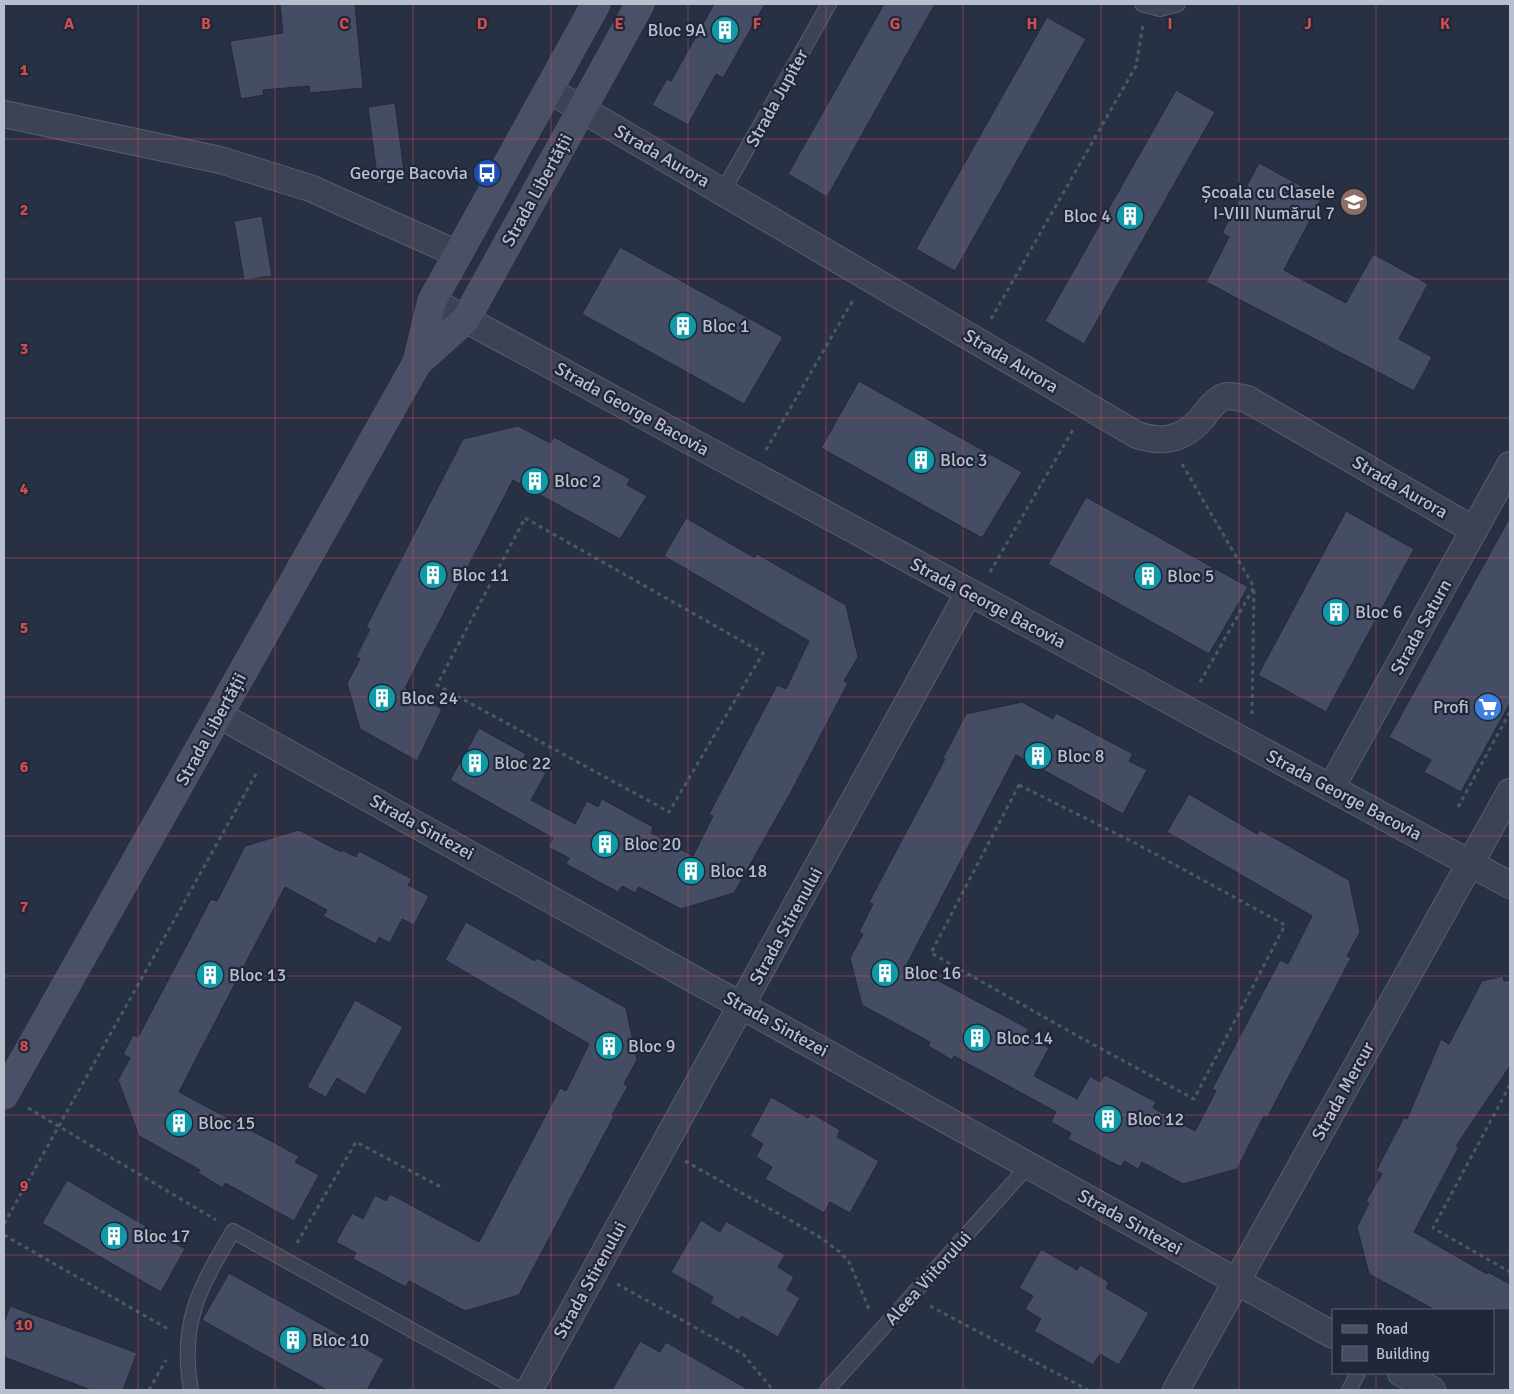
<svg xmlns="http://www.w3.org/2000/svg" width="1514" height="1394" font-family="Signika,sans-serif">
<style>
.building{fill:#444d64;stroke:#23293b}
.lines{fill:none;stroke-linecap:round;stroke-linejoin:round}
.lane-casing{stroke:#585e6e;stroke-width:16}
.street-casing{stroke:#585e6e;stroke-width:28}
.secondary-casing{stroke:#585e6e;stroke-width:29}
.path{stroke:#485b61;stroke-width:3;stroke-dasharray:4 4;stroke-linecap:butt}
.lane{stroke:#3c4354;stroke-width:14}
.street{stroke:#3c4354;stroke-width:26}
.secondary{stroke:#4a5167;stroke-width:28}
.grid{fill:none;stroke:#cf4e51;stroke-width:1;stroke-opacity:0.55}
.labels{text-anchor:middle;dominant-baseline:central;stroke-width:4.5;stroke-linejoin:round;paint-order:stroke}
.poi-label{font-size:18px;fill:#babfcd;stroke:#212739;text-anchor:start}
.street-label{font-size:18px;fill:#babfcd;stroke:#212739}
.grid-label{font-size:16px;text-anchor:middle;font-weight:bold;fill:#cf4e51;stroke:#212739;stroke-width:4.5;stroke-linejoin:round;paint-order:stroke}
</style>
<rect width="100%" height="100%" fill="#283044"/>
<!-- building -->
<g class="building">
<path d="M280,4H355L363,88L310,93L309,86L263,90L264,95L241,99L230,41L283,33Z"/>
<path d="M714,4H765L723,78L716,74L688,125L652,105L667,79L671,81Z"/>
<path d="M884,4H935L827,197L788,174Z"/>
<path d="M1047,17L1086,39L955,271L916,249Z"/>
<path d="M1176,90L1215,112L1084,344L1045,321Z"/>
<path d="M395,103L405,179L378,183L368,107Z"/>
<path d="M1259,163L1322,197L1284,270L1346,303L1373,254L1428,284L1399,339L1432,357L1414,391L1206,282L1229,237L1222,233Z"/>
<path d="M262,216L272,276L244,280L234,221Z"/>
<path d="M620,247L783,337L744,404L582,314Z"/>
<path d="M859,381L1022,472L982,538L821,448Z"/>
<path d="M518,426L550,443L554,437L630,479L627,485L647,496L620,539L513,480L405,688L442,709L417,761L360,729L347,683L360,659L356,657L370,629L366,627L463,439Z"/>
<path d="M1086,497L1248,587L1209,654L1048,564Z"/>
<path d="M1346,511L1414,549L1326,712L1258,675Z"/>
<path d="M1510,517V703L1461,792L1424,772L1431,760L1389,737Z"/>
<path d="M686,518L755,558L757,554L846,605L858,657L844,681L848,683L792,790L734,893L681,909L639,887L635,893L622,886L618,892L566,864L569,858L548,847L553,838L450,780L479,728L526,754L523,760L546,773L531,800L575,824L587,801L598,807L602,799L653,827L651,833L693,856L713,816L709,814L777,685L786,689L809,641L664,556Z"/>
<path d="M1022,702L1053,719L1056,713L1133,754L1129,761L1147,770L1123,814L1016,755L907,964L1029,1029L1025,1035L1049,1048L1034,1076L1077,1099L1090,1076L1100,1082L1105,1075L1156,1102L1153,1108L1195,1131L1216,1091L1212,1089L1280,960L1288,964L1312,916L1167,832L1189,794L1257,834L1260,830L1349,880L1360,932L1347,956L1351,958L1267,1118L1264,1116L1237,1169L1183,1184L1142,1162L1138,1169L1124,1161L1121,1167L1068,1139L1071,1133L1051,1122L1056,1112L954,1056L952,1060L928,1046L930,1042L862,1005L850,958L863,934L859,932L873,904L869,902L945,759L943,758L966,714Z"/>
<path d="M299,830L341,852L342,850L356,857L359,851L412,879L408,885L429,896L414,925L402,919L390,943L379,937L376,944L323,916L327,910L285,887L179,1092L299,1156L295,1162L319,1175L294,1221L225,1183L223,1188L198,1173L200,1170L139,1136L118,1080L130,1058L123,1054L133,1035L138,1037L211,899L217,901L245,846Z"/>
<path d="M466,922L535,961L537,958L626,1008L637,1060L624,1084L628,1086L612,1115L614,1116L519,1295L465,1311L409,1281L406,1287L353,1259L356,1253L336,1242L352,1213L363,1219L375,1195L386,1201L390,1194L479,1242L560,1088L566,1091L589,1044L445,960Z"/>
<path d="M1503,976L1504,981L1510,980V1066L1456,1146L1459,1147L1414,1232L1487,1274L1488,1272L1510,1284V1310H1435L1369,1274L1357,1227L1369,1203L1366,1201L1382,1174L1376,1171L1404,1117L1407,1119L1441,1039L1449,1044L1482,981Z"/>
<path d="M355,1000L403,1027L365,1095L337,1078L326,1097L307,1087Z"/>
<path d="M771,1097L808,1118L811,1113L840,1130L837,1137L879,1161L850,1213L830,1202L824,1213L765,1179L772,1167L756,1157L763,1144L750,1136Z"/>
<path d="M67,1180L185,1249L161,1292L42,1223Z"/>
<path d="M701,1220L720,1232L726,1221L785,1255L778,1267L794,1277L787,1290L800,1298L778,1337L741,1316L739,1320L710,1303L713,1297L671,1272Z"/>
<path d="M1041,1249L1077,1270L1080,1265L1109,1282L1106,1288L1149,1313L1119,1365L1100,1354L1093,1365L1034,1331L1041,1319L1025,1309L1033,1296L1019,1288Z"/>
<path d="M229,1273L384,1359L367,1390H327L202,1320Z"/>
<path d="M10,1306L137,1353L123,1390H91L4,1357V1323Z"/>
<path d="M640,1341L660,1352L666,1342L749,1390H612Z"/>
</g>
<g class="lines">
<defs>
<g id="lane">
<path d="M1142,4L1160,9L1178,4"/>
<path d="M723,191L829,4"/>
<path d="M191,1390C179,1322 200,1287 233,1231L520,1390"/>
<path d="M827,1390L1029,1165"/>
<path d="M1349,1390L1358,1373"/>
</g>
<g id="street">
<path d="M549,90L1137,435C1163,444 1184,439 1202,418C1207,411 1213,403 1221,398C1229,394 1238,397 1247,399L1474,530"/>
<path d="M4,114L220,160L310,188L458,254"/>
<path d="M432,301L1510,885"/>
<path d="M219,715L1333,1335"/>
<path d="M1331,788L1510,465"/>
<path d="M1401,1373L1432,1390"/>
<path d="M529,1390L969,592"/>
<path d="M1176,1390L1510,792"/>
</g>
<g id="secondary">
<path d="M417,363L466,319L640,4"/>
<path d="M4,1095L417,363L432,301L596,4"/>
</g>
</defs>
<!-- lane casing -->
<use href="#lane" class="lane-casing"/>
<!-- street casing -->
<use href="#street" class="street-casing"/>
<!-- secondary casing -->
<use href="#secondary" class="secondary-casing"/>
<!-- path -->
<g class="path">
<path d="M991,319L1136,66L1143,25"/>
<path d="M766,450L853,300"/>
<path d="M1182,464L1254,587L1198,686"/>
<path d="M525,518L763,653L669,812L437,685Z"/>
<path d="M990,572L1074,428"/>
<path d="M1252,714L1254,588"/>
<path d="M1019,785L1137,844L1285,925L1194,1099L1083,1039L931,953Z"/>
<path d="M1458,807L1510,712"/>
<path d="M1510,1085L1433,1228L1510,1272"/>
<path d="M28,1108L216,1220"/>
<path d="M685,1161L818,1236L840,1252L849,1262L870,1311"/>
<path d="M4,1224L256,774"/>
<path d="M4,1235L168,1329"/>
<path d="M297,1243L356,1142L443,1188"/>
<path d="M617,1284L743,1354L773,1390"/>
<path d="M930,1306L1088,1390"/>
<path d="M149,1390L166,1360"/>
</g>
<!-- lane -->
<use href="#lane" class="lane"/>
<!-- street -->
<use href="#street" class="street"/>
<!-- secondary -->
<use href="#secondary" class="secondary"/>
</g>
<!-- grid -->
<path class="grid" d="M138,4V1390M275,4V1390M413,4V1390M551,4V1390M688,4V1390M826,4V1390M963,4V1390M1101,4V1390M1239,4V1390M1376,4V1310M4,139H1510M4,279H1510M4,418H1510M4,558H1510M4,697H1510M4,836H1510M4,976H1510M4,1115H1510M4,1255H1510M1376,1373V1390"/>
<!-- icons -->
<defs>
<symbol id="building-disc" viewBox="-11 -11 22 22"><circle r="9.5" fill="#0f9aa8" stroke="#212739"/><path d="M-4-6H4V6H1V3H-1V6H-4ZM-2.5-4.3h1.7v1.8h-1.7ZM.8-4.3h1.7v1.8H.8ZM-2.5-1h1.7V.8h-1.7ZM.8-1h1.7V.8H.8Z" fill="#fff"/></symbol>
<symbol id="bus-disc" viewBox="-11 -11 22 22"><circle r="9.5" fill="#1a4fb4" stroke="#212739"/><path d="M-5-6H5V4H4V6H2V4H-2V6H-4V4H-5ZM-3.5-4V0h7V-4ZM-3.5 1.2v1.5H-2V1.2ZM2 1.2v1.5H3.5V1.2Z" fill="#fff"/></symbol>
<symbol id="school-disc" viewBox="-11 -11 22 22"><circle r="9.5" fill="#8d6e63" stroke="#212739"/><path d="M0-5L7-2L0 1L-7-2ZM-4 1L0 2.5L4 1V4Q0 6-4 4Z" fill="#fff"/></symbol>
<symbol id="supermarket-disc" viewBox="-11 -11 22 22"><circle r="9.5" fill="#3f7fe0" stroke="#212739"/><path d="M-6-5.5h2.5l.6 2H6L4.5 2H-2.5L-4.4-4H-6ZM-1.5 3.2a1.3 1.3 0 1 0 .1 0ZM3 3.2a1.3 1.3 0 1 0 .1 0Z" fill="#fff"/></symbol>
</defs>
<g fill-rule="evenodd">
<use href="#building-disc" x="709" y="14" width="32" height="32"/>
<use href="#bus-disc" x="471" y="157" width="32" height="32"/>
<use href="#school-disc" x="1338" y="186" width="32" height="32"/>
<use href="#building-disc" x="1114" y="200" width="32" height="32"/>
<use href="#building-disc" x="667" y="310" width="32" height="32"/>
<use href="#building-disc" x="905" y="444" width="32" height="32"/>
<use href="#building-disc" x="519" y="465" width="32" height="32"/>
<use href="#building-disc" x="417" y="559" width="32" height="32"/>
<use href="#building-disc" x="1132" y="560" width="32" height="32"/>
<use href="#building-disc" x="1320" y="596" width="32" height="32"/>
<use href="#building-disc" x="366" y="682" width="32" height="32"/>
<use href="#supermarket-disc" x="1472" y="691" width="32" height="32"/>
<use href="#building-disc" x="1022" y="740" width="32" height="32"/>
<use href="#building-disc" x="459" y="747" width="32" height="32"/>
<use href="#building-disc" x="589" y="828" width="32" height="32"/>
<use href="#building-disc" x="675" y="855" width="32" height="32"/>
<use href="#building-disc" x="869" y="957" width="32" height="32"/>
<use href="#building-disc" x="194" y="959" width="32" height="32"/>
<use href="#building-disc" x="961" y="1022" width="32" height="32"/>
<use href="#building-disc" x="593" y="1030" width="32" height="32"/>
<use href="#building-disc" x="1092" y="1103" width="32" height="32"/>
<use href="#building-disc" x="163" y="1107" width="32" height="32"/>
<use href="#building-disc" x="98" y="1220" width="32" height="32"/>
<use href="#building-disc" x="277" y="1324" width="32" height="32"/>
</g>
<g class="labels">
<!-- poi labels -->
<g class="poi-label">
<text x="706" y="30" text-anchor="end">Bloc 9A</text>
<text x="468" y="173" text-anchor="end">George Bacovia</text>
<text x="1335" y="192" text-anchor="end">Școala cu Clasele<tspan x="1335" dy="21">I-VIII Numărul 7</tspan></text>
<text x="1111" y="216" text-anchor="end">Bloc 4</text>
<text x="702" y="326">Bloc 1</text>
<text x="940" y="460">Bloc 3</text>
<text x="554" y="481">Bloc 2</text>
<text x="452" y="575">Bloc 11</text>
<text x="1167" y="576">Bloc 5</text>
<text x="1355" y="612">Bloc 6</text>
<text x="401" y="698">Bloc 24</text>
<text x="1469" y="707" text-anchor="end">Profi</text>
<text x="1057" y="756">Bloc 8</text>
<text x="494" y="763">Bloc 22</text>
<text x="624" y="844">Bloc 20</text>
<text x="710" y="871">Bloc 18</text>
<text x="904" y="973">Bloc 16</text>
<text x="229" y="975">Bloc 13</text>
<text x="996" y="1038">Bloc 14</text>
<text x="628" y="1046">Bloc 9</text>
<text x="1127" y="1119">Bloc 12</text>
<text x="198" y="1123">Bloc 15</text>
<text x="133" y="1236">Bloc 17</text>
<text x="312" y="1340">Bloc 10</text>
</g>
<!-- street labels -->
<g class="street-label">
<text transform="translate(777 98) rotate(-61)">Strada Jupiter</text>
<text transform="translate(662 156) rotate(30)">Strada Aurora</text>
<text transform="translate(537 190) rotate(-61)">Strada Libertății</text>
<text transform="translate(1011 361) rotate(31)">Strada Aurora</text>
<text transform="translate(632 409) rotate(29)">Strada George Bacovia</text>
<text transform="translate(1400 487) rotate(30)">Strada Aurora</text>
<text transform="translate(988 603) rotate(28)">Strada George Bacovia</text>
<text transform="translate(1421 627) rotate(-61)">Strada Saturn</text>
<text transform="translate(211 729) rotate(-61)">Strada Libertății</text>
<text transform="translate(1344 795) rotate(28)">Strada George Bacovia</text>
<text transform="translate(422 827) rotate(29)">Strada Sintezei</text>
<text transform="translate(786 926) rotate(-61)">Strada Stirenului</text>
<text transform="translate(776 1024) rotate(29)">Strada Sintezei</text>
<text transform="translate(1343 1091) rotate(-61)">Strada Mercur</text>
<text transform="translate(1130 1222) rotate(29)">Strada Sintezei</text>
<text transform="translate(928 1278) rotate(-48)">Aleea Viitorului</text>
<text transform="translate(590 1280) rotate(-61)">Strada Stirenului</text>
</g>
</g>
<g class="grid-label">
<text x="69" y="29">A</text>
<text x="206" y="29">B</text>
<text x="344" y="29">C</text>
<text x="482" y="29">D</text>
<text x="619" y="29">E</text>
<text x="757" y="29">F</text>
<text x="895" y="29">G</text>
<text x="1032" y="29">H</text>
<text x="1170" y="29">I</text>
<text x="1308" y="29">J</text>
<text x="1445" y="29">K</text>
<text x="24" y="75">1</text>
<text x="24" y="215">2</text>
<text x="24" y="354">3</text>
<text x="24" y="494">4</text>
<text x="24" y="633">5</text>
<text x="24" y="772">6</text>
<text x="24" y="912">7</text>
<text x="24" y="1051">8</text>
<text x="24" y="1191">9</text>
<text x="24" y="1330">10</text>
</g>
<!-- border -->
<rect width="1514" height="1394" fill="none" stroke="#babfcd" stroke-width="10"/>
<!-- legend -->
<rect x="1332" y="1309" width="162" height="65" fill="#212739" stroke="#5e6474"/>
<rect x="1342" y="1325" width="25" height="8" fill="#4a5167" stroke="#5e6474"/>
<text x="1376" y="1334" font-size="15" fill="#babfcd">Road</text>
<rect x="1342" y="1346" width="25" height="15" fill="#444d64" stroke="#5e6474"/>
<text x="1376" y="1359" font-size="15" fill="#babfcd">Building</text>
</svg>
